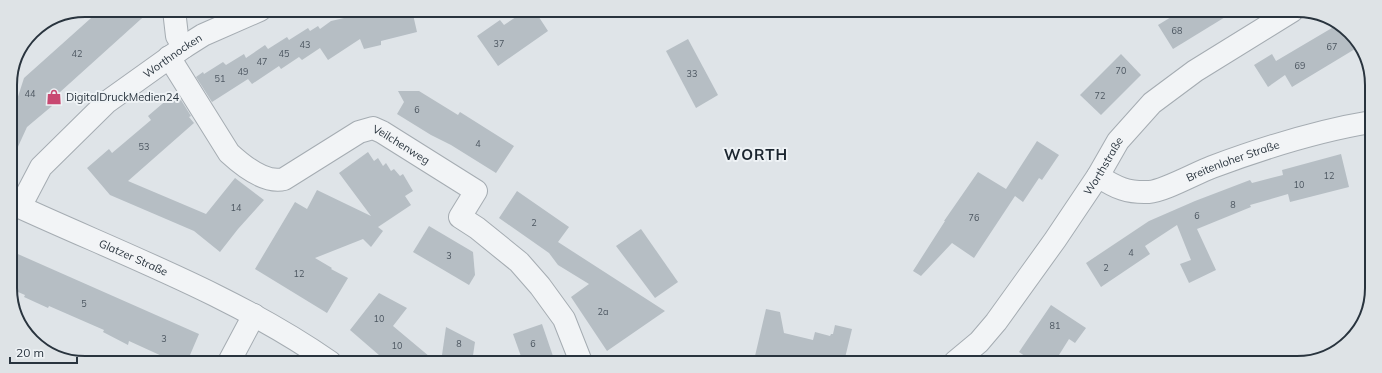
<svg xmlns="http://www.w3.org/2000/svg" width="1382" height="373" font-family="Mulish,sans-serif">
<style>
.building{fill:#b6bec4}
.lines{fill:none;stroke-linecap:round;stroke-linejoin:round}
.minor-casing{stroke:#a5acb2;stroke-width:24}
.minor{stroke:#f2f4f6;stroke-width:22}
.labels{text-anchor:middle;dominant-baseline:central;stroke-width:4;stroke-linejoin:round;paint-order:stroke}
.number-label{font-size:9px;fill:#4c5660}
.street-label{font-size:11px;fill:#29343e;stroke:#eef2f5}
.poi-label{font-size:11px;fill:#29343e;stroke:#eef2f5;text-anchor:start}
.district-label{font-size:15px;font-weight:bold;letter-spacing:1px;fill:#1b252f;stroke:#eef2f5}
.rim{fill:none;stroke:#29343e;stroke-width:2}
</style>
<rect width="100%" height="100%" fill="#dfe4e8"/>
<!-- building -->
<g class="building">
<path d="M100,10H151L49,102L52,106L27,127L11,162L10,108L14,109L24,78Z"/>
<path d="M379,10H412L417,32L381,41V45L364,49L360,39L328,60L320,48L302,60L299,57L281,69L279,66L252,84L248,79L212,102L196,77L203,72L204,74L223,62L226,65L244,54L246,58L265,45L268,49L287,37L289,40L308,28L310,31L318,26L320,29L331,21Z"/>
<path d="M525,11H535L548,31L498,66L477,36L500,20L504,25Z"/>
<path d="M1181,11H1235L1173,49L1158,25Z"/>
<path d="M1337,25L1350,32L1353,37L1349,39L1355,49L1292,87L1285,75L1268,87L1254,65L1272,54L1276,61Z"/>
<path d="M688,39L718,95L696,108L666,51Z"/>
<path d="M1121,54L1141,75L1101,115L1080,95Z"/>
<path d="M398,91H419L458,115L460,112L514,146L496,173L451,145L431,135L397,114L404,102Z"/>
<path d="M176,92L191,116L189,117L194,123L128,181L206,214L235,178L264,200L238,229L220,252L194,231L110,195L87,168L109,149L112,153L151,120L148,116Z"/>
<path d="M1037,141L1059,155L1042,180L1039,178L1023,202L1015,196L974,258L952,243L921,276L913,271L945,221H944L978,172L1006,189Z"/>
<path d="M368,152L374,161L378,158L383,166L386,163L391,171L394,169L400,176L403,174L413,191L405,196L411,205L378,227L383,231L371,247L363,239L315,258L332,268L331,269L348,278L327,313L255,269L295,202L307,209L317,190L371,216L339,173Z"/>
<path d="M1341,154L1349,187L1290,202L1288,194L1250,205L1251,207L1197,229L1216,270L1189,283L1180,264L1191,260L1177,225L1145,246L1150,254L1101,287L1086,263L1149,221L1195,201L1250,180L1252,183L1283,175L1282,170Z"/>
<path d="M517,191L569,227L558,242L665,311L607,351L571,297L589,284L558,265L549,253L499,218Z"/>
<path d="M429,226L473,252L475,275L469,285L413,252Z"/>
<path d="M641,229L678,282L655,298L616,246Z"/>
<path d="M11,251L199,334L187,362H175L129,341L128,345L103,332L104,330L49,306L48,308L24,297L25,295L11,289Z"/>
<path d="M379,293L407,308L393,326L436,362H387L350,330Z"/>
<path d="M1051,305L1086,328L1075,343L1069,339L1054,363H1035L1019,352Z"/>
<path d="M766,309L780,312L784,333L813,340L815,332L830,336L831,334H833L835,325L852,329L844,362H782L755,356Z"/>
<path d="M542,324L555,362H523L513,334Z"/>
<path d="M446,327L475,342L472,362H441Z"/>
</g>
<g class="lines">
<defs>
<g id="minor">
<path d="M174,10L177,36L184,47"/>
<path id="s1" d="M169,57L229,153C242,165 265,184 284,179L359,132L373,128L382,132L476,191L460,217L477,228L519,262L540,286L564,319L581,362"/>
<path id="s2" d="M1098,176C1116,188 1128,193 1149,192C1164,191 1196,173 1212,167C1263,148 1316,131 1371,122"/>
<path id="s3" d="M11,203C119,253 232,294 330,362"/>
<path id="s4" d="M20,207L41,167L107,102L184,47L203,35L260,10"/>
<path d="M229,362L254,315"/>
<path id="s5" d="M955,362L979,342L996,322L1055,240L1098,176L1118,141L1152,103L1195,71L1292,11"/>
</g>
</defs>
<!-- minor casing -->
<use href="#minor" class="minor-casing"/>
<!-- minor -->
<use href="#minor" class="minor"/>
</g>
<!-- icons -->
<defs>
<symbol id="shop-bare" viewBox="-9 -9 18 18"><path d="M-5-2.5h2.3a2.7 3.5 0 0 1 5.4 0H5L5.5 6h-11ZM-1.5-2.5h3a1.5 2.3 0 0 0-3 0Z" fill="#c84871" stroke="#eef2f5" stroke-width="2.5" paint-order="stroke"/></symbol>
</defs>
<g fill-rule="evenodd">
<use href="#shop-bare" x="43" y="86" width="22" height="22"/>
</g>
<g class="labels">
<!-- number labels -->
<g class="number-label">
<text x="1177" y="30">68</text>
<text x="499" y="43">37</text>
<text x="305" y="44">43</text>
<text x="1332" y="46">67</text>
<text x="77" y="53">42</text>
<text x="284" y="53">45</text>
<text x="262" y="61">47</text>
<text x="1300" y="65">69</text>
<text x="1121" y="70">70</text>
<text x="243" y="71">49</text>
<text x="692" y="73">33</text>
<text x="220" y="78">51</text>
<text x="30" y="93">44</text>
<text x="1100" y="95">72</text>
<text x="417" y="109">6</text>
<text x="478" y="143">4</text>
<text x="144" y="146">53</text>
<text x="1329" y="175">12</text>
<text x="1299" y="184">10</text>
<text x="1233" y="204">8</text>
<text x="236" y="207">14</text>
<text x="1197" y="215">6</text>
<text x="974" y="217">76</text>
<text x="534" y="222">2</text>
<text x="1131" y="252">4</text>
<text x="449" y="255">3</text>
<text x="1106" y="267">2</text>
<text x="299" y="273">12</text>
<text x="84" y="303">5</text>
<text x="603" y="311">2a</text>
<text x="379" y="318">10</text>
<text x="1055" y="325">81</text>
<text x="164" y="338">3</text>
<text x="459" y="343">8</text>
<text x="533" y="343">6</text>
<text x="397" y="345">10</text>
</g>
<!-- street labels -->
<g class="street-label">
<text stroke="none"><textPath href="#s4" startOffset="218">Worthnocken</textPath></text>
<text stroke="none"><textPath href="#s1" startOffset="312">Veilchenweg</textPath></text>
<text stroke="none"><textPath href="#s2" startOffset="144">Breitenloher Straße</textPath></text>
<text stroke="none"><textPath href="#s5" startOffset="247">Worthstraße</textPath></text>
<text stroke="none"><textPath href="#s3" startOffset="134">Glatzer Straße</textPath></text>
</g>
<!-- poi labels -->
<g class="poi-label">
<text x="66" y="97">DigitalDruckMedien24</text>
</g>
<!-- district labels -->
<g class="district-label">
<text x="756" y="154">WORTH</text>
</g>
</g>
<!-- crop -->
<path d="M0 0H1382V373H0ZM85 17H1297A68 68 0 0 1 1365 85V288A68 68 0 0 1 1297 356H85A68 68 0 0 1 17 288V85A68 68 0 0 1 85 17Z" fill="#dee3e6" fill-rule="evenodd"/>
<path class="rim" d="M85 17H1297A68 68 0 0 1 1365 85V288A68 68 0 0 1 1297 356H85A68 68 0 0 1 17 288V85A68 68 0 0 1 85 17Z"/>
<!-- scale -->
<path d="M10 357v6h67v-6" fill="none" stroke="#29343e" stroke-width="2"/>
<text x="16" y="357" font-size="12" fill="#29343e" stroke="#eef2f5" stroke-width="3" paint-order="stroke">20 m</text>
</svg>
